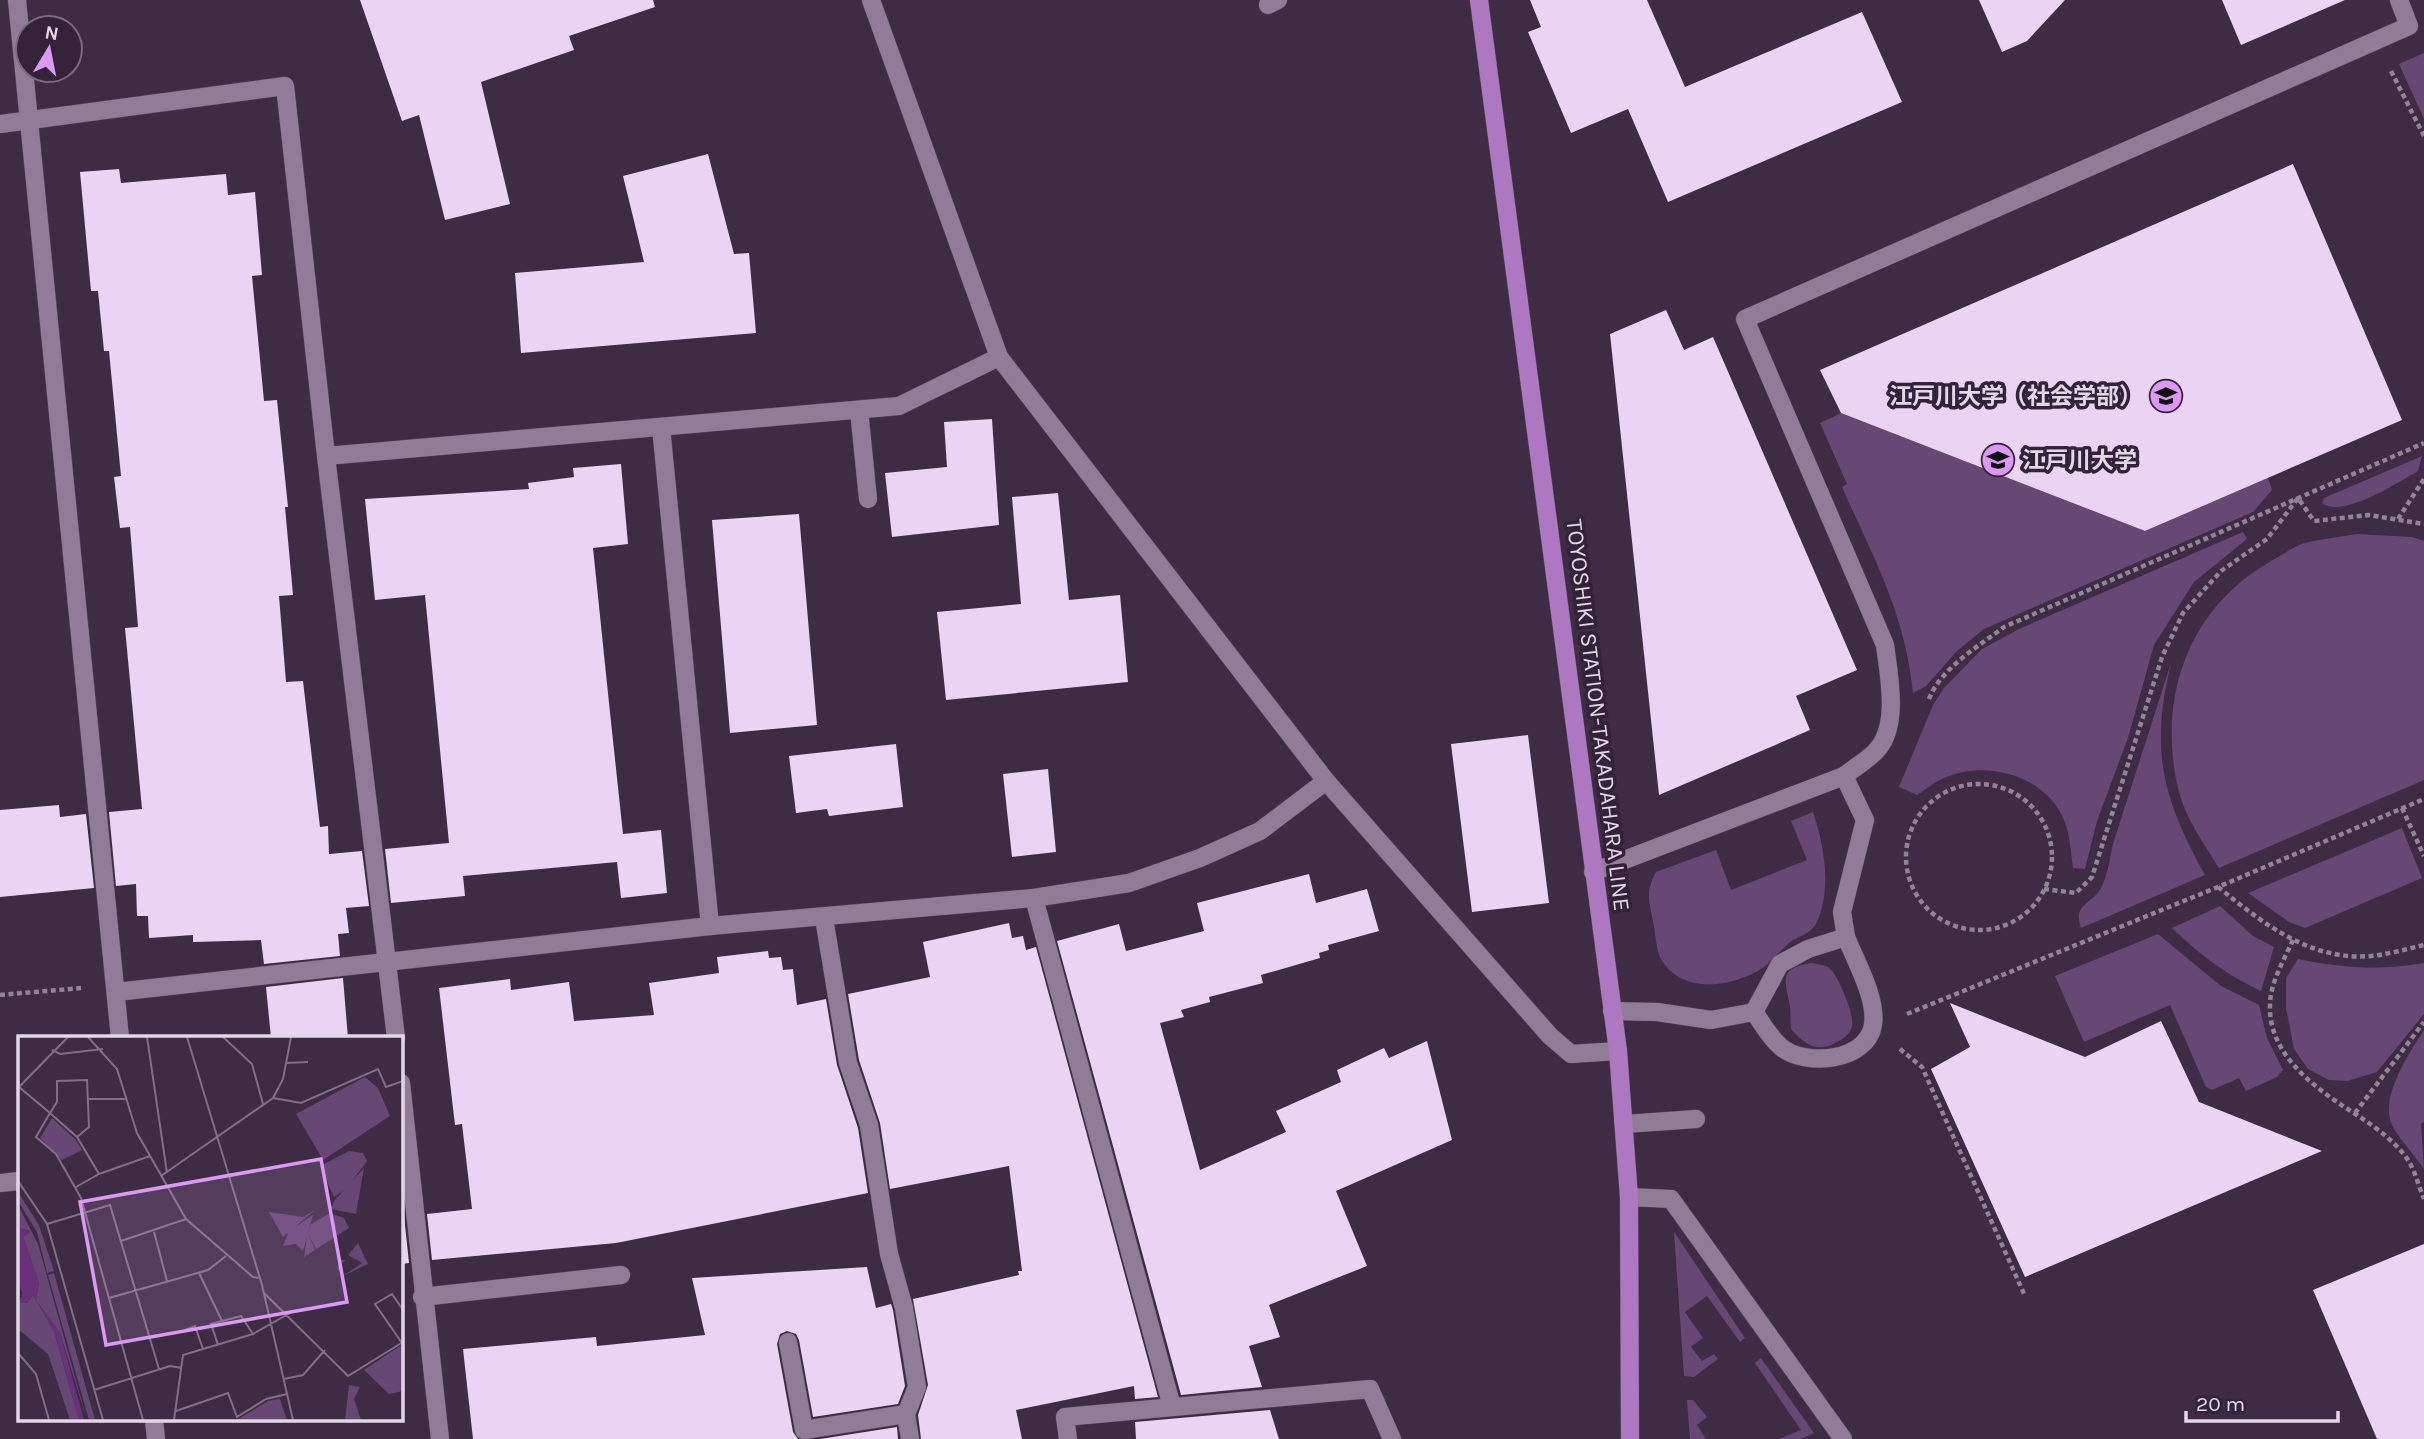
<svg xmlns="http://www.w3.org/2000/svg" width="2424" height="1439" font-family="Karla,'Noto Sans JP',sans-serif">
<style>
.green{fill:#674773}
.building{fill:#ebd3f4}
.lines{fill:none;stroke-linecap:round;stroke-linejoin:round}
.minor-casing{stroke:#594b5f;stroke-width:19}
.major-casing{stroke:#594b5f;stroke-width:19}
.path{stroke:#928497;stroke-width:4.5;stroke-dasharray:5 3.5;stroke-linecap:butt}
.minor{stroke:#907c97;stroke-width:18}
.major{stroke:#ae77c1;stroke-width:18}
.labels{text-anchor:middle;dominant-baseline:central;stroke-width:7;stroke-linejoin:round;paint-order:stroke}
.poi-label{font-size:23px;font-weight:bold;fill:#e2d7e6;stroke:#332239;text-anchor:end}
.street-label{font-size:23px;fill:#e2d7e6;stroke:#332239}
.inset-road{fill:none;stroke:#7f7085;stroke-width:2}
.view{fill:#dc99f4;fill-opacity:0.15;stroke:#dc99f4;stroke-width:3.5}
.inset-edge{fill:none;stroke:#e2d7e6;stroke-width:3.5}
</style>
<rect width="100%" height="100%" fill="#3d2c44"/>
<!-- green -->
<g class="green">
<path d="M2424,53V119L2399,64Z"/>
<path d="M1841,413L2145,531L2268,478L2272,490L2253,512L1984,629L1957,651L1926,686L1913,693C1905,613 1874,559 1842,487L1847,484L1820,423Z"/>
<path d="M2422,456L2418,471C2399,482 2342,519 2322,503L2324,498Z"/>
<path d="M2243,532L2247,539L2194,582L2154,645L2128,738L2097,821L2085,869L2073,868C2071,853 2070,834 2064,820C2045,775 1986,759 1944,778C1934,782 1925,790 1917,795L1899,787L1933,705L1944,688L1982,649L2019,629Z"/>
<path d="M2357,534L2412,537L2424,541V780L2219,868C2204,844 2186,819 2179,792C2156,700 2187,609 2271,561C2281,556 2293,547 2304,543C2321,539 2340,537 2357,534Z"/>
<path d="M2171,663C2150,751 2162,797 2205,875L2081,928C2072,903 2093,904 2101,888C2108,874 2110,858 2113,844Z"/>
<path d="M1813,812C1824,844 1832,889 1817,922C1810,936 1798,935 1788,944C1778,953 1768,966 1756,972C1725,988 1681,993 1661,959C1656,950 1656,937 1654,927C1650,903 1644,894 1656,872L1716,850L1731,890L1807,860L1791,821Z"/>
<path d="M2402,828L2422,878L2305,928L2289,922L2248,893Z"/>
<path d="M2220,906L2253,936L2274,947L2261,991C2226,975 2199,954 2172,928Z"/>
<path d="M2158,934L2221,986L2259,1005L2267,1038L2283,1070L2277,1077L2246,1091L2239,1078L2212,1090L2206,1087L2170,1005L2084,1042L2055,976Z"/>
<path d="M2298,959C2343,968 2378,971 2424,963V1014L2377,1072L2347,1081L2329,1080L2308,1069L2294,1049L2286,1008V978Z"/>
<path d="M1812,963C1817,964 1824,965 1828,967C1838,973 1855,1016 1852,1027C1850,1034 1843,1039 1837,1042C1817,1054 1804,1044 1791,1029C1790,1022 1791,1014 1790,1007C1786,982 1776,968 1812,963Z"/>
<path d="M2424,1030V1122L2421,1124L2424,1169C2417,1158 2396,1135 2392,1125C2379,1097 2410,1052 2424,1030Z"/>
<path d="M1674,1232L1745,1338L1740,1342L1707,1296L1685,1312L1703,1338L1691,1347L1702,1361L1714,1354L1718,1359L1694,1377L1684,1376Z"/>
<path d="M1761,1358L1814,1433L1801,1439H1779L1801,1430L1755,1363Z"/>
<path d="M1687,1400H1693L1707,1417L1697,1425L1706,1439H1690Z"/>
</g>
<!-- building -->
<g class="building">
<path d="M360,0H653L655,7L569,36L574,50L481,82L510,204L445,220L419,115L402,121Z"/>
<path d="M1530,0H1647L1685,87L1862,12L1902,102L1668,202L1628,109L1571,133L1528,32L1541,27Z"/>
<path d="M1979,0H2065L2027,41L2002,52Z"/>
<path d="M2222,0H2345L2241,45Z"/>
<path d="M708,154L734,254L749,253L756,333L521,353L515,273L644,262L623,176Z"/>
<path d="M2293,164L2402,420L2145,531L1841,413L1820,370Z"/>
<path d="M119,169L121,183L226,174L228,195L255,192L262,275L252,276L264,401L277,400L288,507H285L293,595L279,596L286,682L303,681L320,827L328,826L329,854L362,851L369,906L346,908L349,933L338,934L340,956L264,964L261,940L193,942V935L149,938L148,916H137L136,884L116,886L109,812L142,809L125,628L138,627L130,527L120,528L114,477L121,476L109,351H104L98,291H91L80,172Z"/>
<path d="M1666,310L1684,350L1713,337L1857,670L1796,696L1810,730L1659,795L1610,334Z"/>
<path d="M992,419L999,525L892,537L885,473L947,467L944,422Z"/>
<path d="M621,464L628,544L593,548L609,703L623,834L661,830L667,893L621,898L617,862L463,876L465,896L391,903L385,849L449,843L425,595L375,600L365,499L529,489L528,483L574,477L573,468Z"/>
<path d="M1058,493L1069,600L1120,595L1128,682L946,700L937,612L1021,604L1012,497Z"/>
<path d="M799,514L817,725L730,733L712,520Z"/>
<path d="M1528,735L1549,903L1472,912L1451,744Z"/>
<path d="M896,744L903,807L829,816L827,809L796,813L789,756Z"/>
<path d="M1048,769L1056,852L1012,857L1003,774Z"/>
<path d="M59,805L60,817L86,814L94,888L0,897V810Z"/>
<path d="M1309,874L1316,903L1367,889L1379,931L1328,945L1329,950L1319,953L1320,958L1261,975L1263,983L1209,997L1210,1002L1181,1010L1184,1017L1160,1023L1200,1170L1286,1132L1276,1111L1341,1082L1337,1070L1384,1048L1389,1058L1427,1041L1452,1140L1336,1191L1367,1266L1269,1305L1280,1337L1249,1346L1262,1387L1181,1395L1057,941L1119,924L1126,951L1204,931L1197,903Z"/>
<path d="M1009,923L1012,938L1023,936L1026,950L1036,947L1158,1397L1135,1399L1134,1386L1016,1410L1022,1439H921L918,1415L928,1385L913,1299L1019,1275L1018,1271H1022L1009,1166L890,1189L880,1123L859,1060L848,994L930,977L923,942Z"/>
<path d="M768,951L769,958L781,957L783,970L793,969L797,1005L826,999L837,1065L858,1128L868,1193L616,1243L432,1260L427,1214L472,1209L462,1124L455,1125L439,988L510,979L511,990L569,982L574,1021L654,1015L649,983L719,973L717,957Z"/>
<path d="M343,978L348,1038H271L266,987Z"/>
<path d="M1950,1003L2085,1057L2161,1021L2199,1102L2322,1151L2025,1277L1931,1069L1970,1047Z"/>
<path d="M404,1216L409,1263L401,1264V1217Z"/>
<path d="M2424,1244V1439H2377L2313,1290Z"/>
<path d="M867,1267L876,1308L891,1304L893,1310L905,1386L898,1404L813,1417L799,1340L796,1334L787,1331L780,1334L777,1344L793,1432L798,1439H473L463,1349L596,1337L597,1346L705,1335L692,1278Z"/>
<path d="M1270,1410L1279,1439H1136L1135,1422Z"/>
<path d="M897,1427L898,1439H820Z"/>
</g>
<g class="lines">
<defs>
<g id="minor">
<path d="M17,0L120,1038"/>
<path d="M871,0L999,357L1326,781L1550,1036L1571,1054L1618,1051"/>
<path d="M1268,5L1278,0"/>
<path d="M0,124L285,86L326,456L396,1038"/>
<path d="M859,410L868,499"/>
<path d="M661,427L710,926"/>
<path d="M326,456L899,406L999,357"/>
<path d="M1593,872L1844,776C1854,768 1866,761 1875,752C1900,728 1889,676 1885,645L1745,319L2409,26L2399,0"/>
<path d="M1034,898L1172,1407"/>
<path d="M824,918L848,1063L869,1125L889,1254L904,1308L917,1387L906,1414L910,1439"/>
<path d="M116,992L710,926L1034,898L1129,883L1200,858L1260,831L1326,781"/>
<path d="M1612,1011L1657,1012L1711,1020L1754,1012L1780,964L1808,949L1846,937L1842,912L1865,820L1844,776"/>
<path d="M1754,1012C1762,1023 1770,1038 1781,1047C1804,1067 1867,1062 1873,1025C1877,998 1856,962 1846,937"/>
<path d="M401,1083L440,1439"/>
<path d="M1625,1124L1696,1119"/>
<path d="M0,1183L19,1181"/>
<path d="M1629,1197L1671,1199L1843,1439"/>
<path d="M422,1297L621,1275"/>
<path d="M788,1342L804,1430L906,1414"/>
<path d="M154,1420L156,1439"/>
<path d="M1068,1439L1065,1417L1370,1389L1392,1439"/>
</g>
<path id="major" d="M1479,0L1618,1051L1629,1197L1630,1439"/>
</defs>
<!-- minor casing -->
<use href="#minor" class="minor-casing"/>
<!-- major casing -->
<use href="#major" class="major-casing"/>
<!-- path -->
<g class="path">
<path d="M2391,71L2424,136"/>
<path d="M2398,519L2424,479"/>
<path d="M1929,699C1941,668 1979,646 2004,627L2424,443"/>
<circle cx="1979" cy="857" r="73"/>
<path d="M2402,808L2424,856"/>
<path d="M2218,887C2263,923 2309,961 2371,956C2389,954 2407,949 2424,945"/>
<path d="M2044,889L2076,893L2092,877L2162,657L2183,613L2221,571L2267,539L2298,498L2314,521L2369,515L2424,524"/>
<path d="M2293,940C2284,960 2270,983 2270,1005C2268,1052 2311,1085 2346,1108C2368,1122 2393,1138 2408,1160C2415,1171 2419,1187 2424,1199"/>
<path d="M0,995L81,988"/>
<path d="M1907,1014L2218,887L2424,799"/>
<path d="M1900,1049L1922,1067L2025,1296"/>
<path d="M2355,1113L2424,1022"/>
</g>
<!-- minor -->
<use href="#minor" class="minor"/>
<!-- major -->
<use href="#major" class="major"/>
</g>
<!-- icons -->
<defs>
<symbol id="university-disc" viewBox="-11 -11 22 22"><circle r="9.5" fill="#dc99f4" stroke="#332239"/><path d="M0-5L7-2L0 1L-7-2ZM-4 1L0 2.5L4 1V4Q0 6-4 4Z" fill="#111"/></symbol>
</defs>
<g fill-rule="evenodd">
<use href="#university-disc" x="2147" y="377" width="38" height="38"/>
<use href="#university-disc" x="1979" y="441" width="38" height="38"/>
</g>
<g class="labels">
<!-- poi labels -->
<g class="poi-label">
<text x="2142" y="396">江戸川大学（社会学部）</text>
<text x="2022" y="460" text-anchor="start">江戸川大学</text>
</g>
<!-- street labels -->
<g class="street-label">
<text transform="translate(1598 715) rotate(83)">TOYOSHIKI STATION-TAKADAHARA LINE</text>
</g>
</g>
<!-- overview -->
<g transform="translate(18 1036)">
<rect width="385" height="385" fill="#3d2c44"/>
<path d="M347,41L360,52L372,80L305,124L278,78ZM34,82L57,103L64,114L44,124L22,102ZM331,115L345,117L349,125L329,152L316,161L302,130ZM346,132L338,178L313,173L316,165ZM0,156L21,189L36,235L29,237L19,196L0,165ZM0,169L20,208L69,384L42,297L18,264L21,247L5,201L12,195L0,192ZM297,174L265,201L251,176L285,181ZM312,177L326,182L331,192L298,213L290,198L297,214L286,221L290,193V197L293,188ZM295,179L285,215L278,208L265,210L271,195ZM340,207L350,228L325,240L319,233L323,224H328L322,228L326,239L344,227L330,219ZM36,237L77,384H71L30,239ZM15,259L36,295L61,384H52L30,318L0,293V267H9ZM385,308V355L371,358L346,334ZM331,349L342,351L336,363L343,384H327ZM262,363L269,384H219L250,365Z" fill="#674773"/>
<path d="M0,192L13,196L5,201L21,247L18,264L42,297L66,384H61L36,295L15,259L9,267H0L5,258L0,247Z" fill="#68317a"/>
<path class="inset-road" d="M70,1L99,33L119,97L168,183L235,241L242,242M129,1L149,137M169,1L244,249L275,384M205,1L234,28L245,68M34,14L42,18L85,13M268,27L290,26M1,51L32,77L18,101L38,118L63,162L125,384M0,52L50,1M255,62L283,67L360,33L368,51L385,45M70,63H109M81,138L132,120M143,140L255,62L265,43L273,1M0,145L29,188L85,384M58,151L81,138L59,101L32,77L39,66V45L69,44L71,91L59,101M29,188L92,169L141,333M136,196L149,245M103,205L168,183M385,210V232M181,237L204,285M245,256L330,340L385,306M91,262L190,234L208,220M167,294L177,290L185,313M384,307L357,268L374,258L385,274M200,309L193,288L223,280L235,298M0,317L18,338L31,384M266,343L285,339L307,314M76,354L152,330L164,332M158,375L210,357L219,381L248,363L269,358M156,384L165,319L235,298L272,277"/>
<path class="view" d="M303,123L329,266L88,309L62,166Z"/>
<rect width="385" height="385" class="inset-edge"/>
</g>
<!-- north arrow -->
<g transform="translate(49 49) rotate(10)"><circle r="33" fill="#332239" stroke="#796a7e" stroke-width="2"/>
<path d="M0-5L12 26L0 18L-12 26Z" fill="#dc99f4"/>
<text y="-10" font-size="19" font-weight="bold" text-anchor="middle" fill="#e2d7e6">N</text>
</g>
<!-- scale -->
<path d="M2186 1411v10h152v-10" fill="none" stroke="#e2d7e6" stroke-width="3.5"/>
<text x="2196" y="1411" font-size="21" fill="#e2d7e6" stroke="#332239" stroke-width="5" paint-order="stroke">20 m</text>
</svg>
